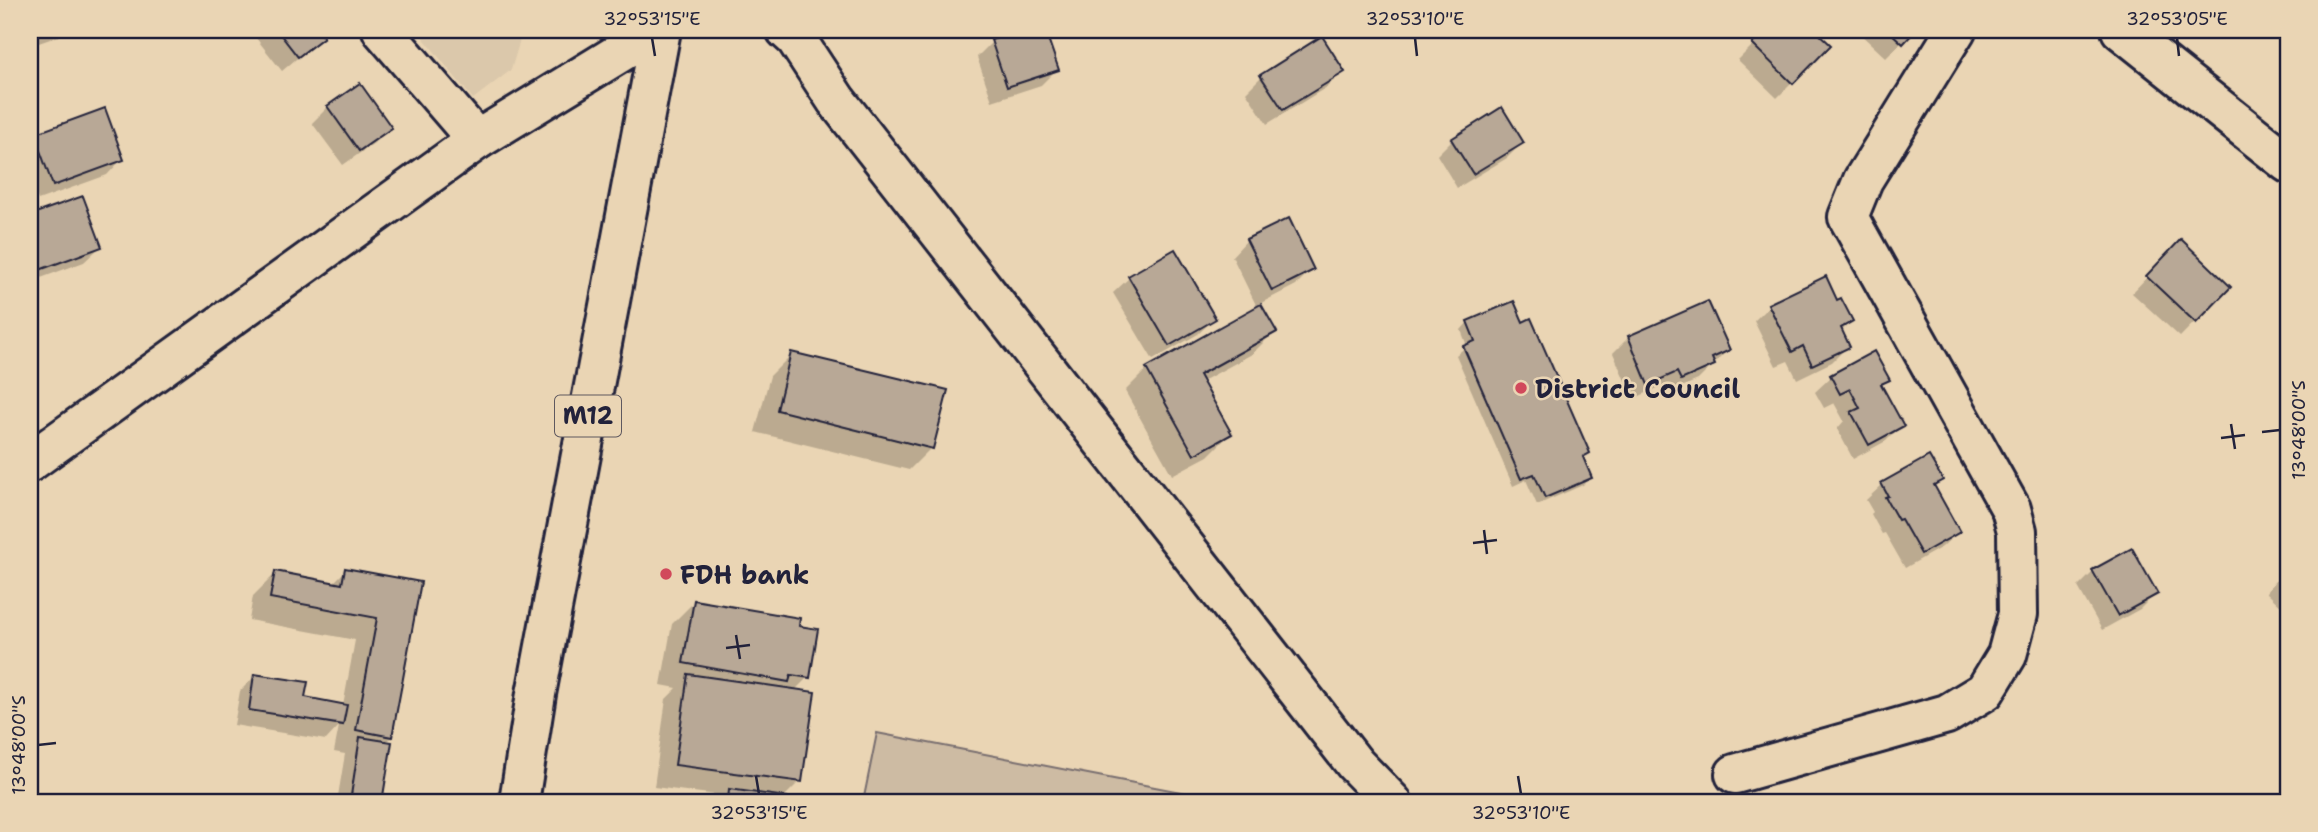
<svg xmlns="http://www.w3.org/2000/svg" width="2318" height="832" font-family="'Shantell Sans',sans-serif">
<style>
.built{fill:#dbc8ab}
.green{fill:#cdbba3;stroke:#786e6f;stroke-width:2}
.shadow{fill:#0003}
.building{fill:#b8a896;stroke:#22223b;stroke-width:2}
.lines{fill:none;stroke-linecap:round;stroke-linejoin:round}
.minor-casing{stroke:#22223b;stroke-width:44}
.highway-casing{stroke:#22223b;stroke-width:44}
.minor{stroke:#ead5b4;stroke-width:38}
.highway{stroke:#ead5b4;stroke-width:38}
.ticks{fill:none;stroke:#22223b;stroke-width:2.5}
.poi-dot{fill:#d1495b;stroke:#ead5b4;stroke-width:2.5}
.labels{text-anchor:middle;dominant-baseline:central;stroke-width:5;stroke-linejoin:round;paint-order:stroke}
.shield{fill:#ead5b4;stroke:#5e585f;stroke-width:2}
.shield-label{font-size:24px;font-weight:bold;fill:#22223b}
.poi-label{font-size:26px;font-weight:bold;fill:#22223b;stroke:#ead5b4;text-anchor:start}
.neatline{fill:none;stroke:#22223b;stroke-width:2.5}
.ticks-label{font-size:18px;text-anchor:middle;fill:#22223b}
</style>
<rect width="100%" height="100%" fill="#ead5b4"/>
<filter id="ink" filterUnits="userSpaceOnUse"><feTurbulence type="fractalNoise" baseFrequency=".0143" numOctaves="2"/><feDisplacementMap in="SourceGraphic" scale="14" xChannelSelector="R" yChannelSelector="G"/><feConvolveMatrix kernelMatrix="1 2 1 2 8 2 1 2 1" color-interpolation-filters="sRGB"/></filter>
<g filter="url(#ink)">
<!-- built -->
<path class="built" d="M417,30H523L511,70L473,99Z"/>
<!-- green -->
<path class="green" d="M877,733L1227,801L863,802Z"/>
<!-- shadow -->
<g class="shadow">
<path d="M30,30H65L59,36L30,46Z"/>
<path d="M265,30H316L322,37L282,71L256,38Z"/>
<path d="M844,30H859L855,34Z"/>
<path d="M1027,30H1043L1057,69L1041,85L992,101L977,57L992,42Z"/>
<path d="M1498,30H1518L1501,37Z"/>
<path d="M1768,30H1812L1829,46L1777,98L1738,60Z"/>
<path d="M1856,30H1914L1886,58Z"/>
<path d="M1343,71L1327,87L1267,124L1246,92L1261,77Z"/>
<path d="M359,85L389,127L374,143L343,165L312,123L328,107Z"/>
<path d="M35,136L122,159L107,175L38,200L30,178V141Z"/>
<path d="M1452,140L1522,143L1507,158L1457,188L1437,155Z"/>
<path d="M82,198L100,247L84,262L30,282V217Z"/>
<path d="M1247,240L1312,269L1296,285L1259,304L1274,332L1252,354L1201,382L1230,434L1208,456L1172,475L1125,391L1147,369L1257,307L1232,256Z"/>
<path d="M1174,251L1214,319L1198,334L1153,360L1113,293L1129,278Z"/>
<path d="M2166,257L2229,287L2180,337L2132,293Z"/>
<path d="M1837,303L1851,321L1841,332L1848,346L1832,362L1797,379L1788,361L1776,366L1754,321L1769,306Z"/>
<path d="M1468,322L1588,453L1582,459L1590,477L1583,485L1537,505L1526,480L1513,486L1456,355L1467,346L1461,330Z"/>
<path d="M1629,337L1728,350L1698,380L1665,394L1662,386L1633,399L1613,353Z"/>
<path d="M792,354L931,448L909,470L755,432L770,376Z"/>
<path d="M1873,354L1887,380L1881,386L1902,425L1886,441L1853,459L1837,429L1844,421L1834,403L1824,408L1815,392L1831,377Z"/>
<path d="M1929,459L1941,480L1933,488L1958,532L1942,547L1905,568L1885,533L1882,534L1871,514L1873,512L1866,500L1882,485Z"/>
<path d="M2288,568V613L2266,592Z"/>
<path d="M346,570L419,583L391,737L385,743H390L380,802H337L345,754L334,752L339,726L326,740L234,725L240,691L255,676L303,699L343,706L355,640L249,620L253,596L276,573L332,584Z"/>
<path d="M2093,572L2156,593L2140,609L2102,630L2078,587Z"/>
<path d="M695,601L797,627L808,677L794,691L800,781L783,798L785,802H719L725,796L654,787L666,699L677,688L661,685L672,624Z"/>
</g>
<!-- building -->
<g class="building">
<path d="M277,30H318L324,37L298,57Z"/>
<path d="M1021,30H1045L1059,70L1007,87L991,40Z"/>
<path d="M1766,30H1815L1831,45L1793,84L1752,44Z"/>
<path d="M1888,30H1916L1903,44Z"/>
<path d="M1322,36L1345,72L1283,110L1260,75Z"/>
<path d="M360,83L392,128L359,151L327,106Z"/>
<path d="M1502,107L1524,143L1473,174L1451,139Z"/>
<path d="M105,108L124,160L53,186L34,134Z"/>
<path d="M83,196L102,247L31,273L30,215Z"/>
<path d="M1289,218L1314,270L1272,291L1246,239Z"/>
<path d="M2181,239L2231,287L2196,323L2146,276Z"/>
<path d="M1175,249L1216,319L1169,346L1128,276Z"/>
<path d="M1826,276L1837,300L1841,298L1853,321L1841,328L1850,347L1812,365L1803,346L1792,352L1768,304Z"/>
<path d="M1514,301L1523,322L1531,318L1590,453L1583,457L1592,478L1545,498L1534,474L1521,479L1463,346L1475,341L1467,321Z"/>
<path d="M1708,301L1730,350L1712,358L1715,365L1681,380L1677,372L1648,385L1628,336Z"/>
<path d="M1261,304L1277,332L1199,375L1232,434L1194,455L1146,368Z"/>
<path d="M1874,351L1890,380L1881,384L1904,426L1869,445L1851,412L1860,408L1850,389L1840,394L1830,375Z"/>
<path d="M791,352L948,390L933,449L777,410Z"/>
<path d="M1929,456L1943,480L1934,485L1960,532L1921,554L1901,519L1898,520L1885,497L1888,496L1881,483Z"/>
<path d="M2132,548L2158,594L2118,616L2092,570Z"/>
<path d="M345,568L421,582L392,737L356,730L377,618L270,598L275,571L342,584Z"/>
<path d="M694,600L800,618L799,626L818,629L810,678L791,675L789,682L683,663Z"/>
<path d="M254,674L308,682L305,697L347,705L343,725L249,710Z"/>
<path d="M688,674L815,692L802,782L675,765Z"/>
<path d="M360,737L392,742L382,802H350Z"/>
<path d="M729,789L787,797L786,802H728Z"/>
</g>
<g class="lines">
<defs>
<g id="minor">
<path d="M382,30L477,140"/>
<path d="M786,30L796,39L836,100L1355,764L1392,802"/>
<path d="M2121,30L2288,163"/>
<path d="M30,462L477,140L657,30"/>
<path d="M1735,774L1947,714L1985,691L2007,655L2018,614L2017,531L2011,509L1848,217L1863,180L1956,30"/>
</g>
<path id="highway" d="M519,802L536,694L661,30"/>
</defs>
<!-- minor casing -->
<use href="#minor" class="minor-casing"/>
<!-- highway casing -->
<use href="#highway" class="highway-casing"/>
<!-- minor -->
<use href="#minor" class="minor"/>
<!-- highway -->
<use href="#highway" class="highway"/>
</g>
</g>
<!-- ticks -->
<path class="ticks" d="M652,38L655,56M1415,38L1417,56M2177,38L2179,56M2231,424L2235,449M2262,432L2280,430M2221,438L2245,435M1484,530L1487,554M1473,543L1497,540M736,635L740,659M726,648L750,645M38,745L56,743M756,776L759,794M1518,776L1521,794"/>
<!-- markers -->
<g class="poi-dot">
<circle cx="1521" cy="388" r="7"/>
<circle cx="666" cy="574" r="7"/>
</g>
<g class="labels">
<!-- shield labels -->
<rect class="shield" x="555" y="395.5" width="66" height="41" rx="5"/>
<g class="shield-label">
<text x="588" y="416">M12</text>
</g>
<!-- poi labels -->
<g class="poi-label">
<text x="1535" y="388">District Council</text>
<text x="680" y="574">FDH bank</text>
</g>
</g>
<!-- margin -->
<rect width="2318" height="832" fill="none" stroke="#ead5b4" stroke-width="77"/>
<rect x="38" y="38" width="2242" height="756" class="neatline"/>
<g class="ticks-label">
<text x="652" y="25">32°53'15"E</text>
<text x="1415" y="25">32°53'10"E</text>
<text x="2177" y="25">32°53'05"E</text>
<text transform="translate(2299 430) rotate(-90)" y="6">13°48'00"S</text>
<text transform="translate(19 745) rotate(-90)" y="6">13°48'00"S</text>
<text x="759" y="819">32°53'15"E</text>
<text x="1521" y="819">32°53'10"E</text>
</g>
</svg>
